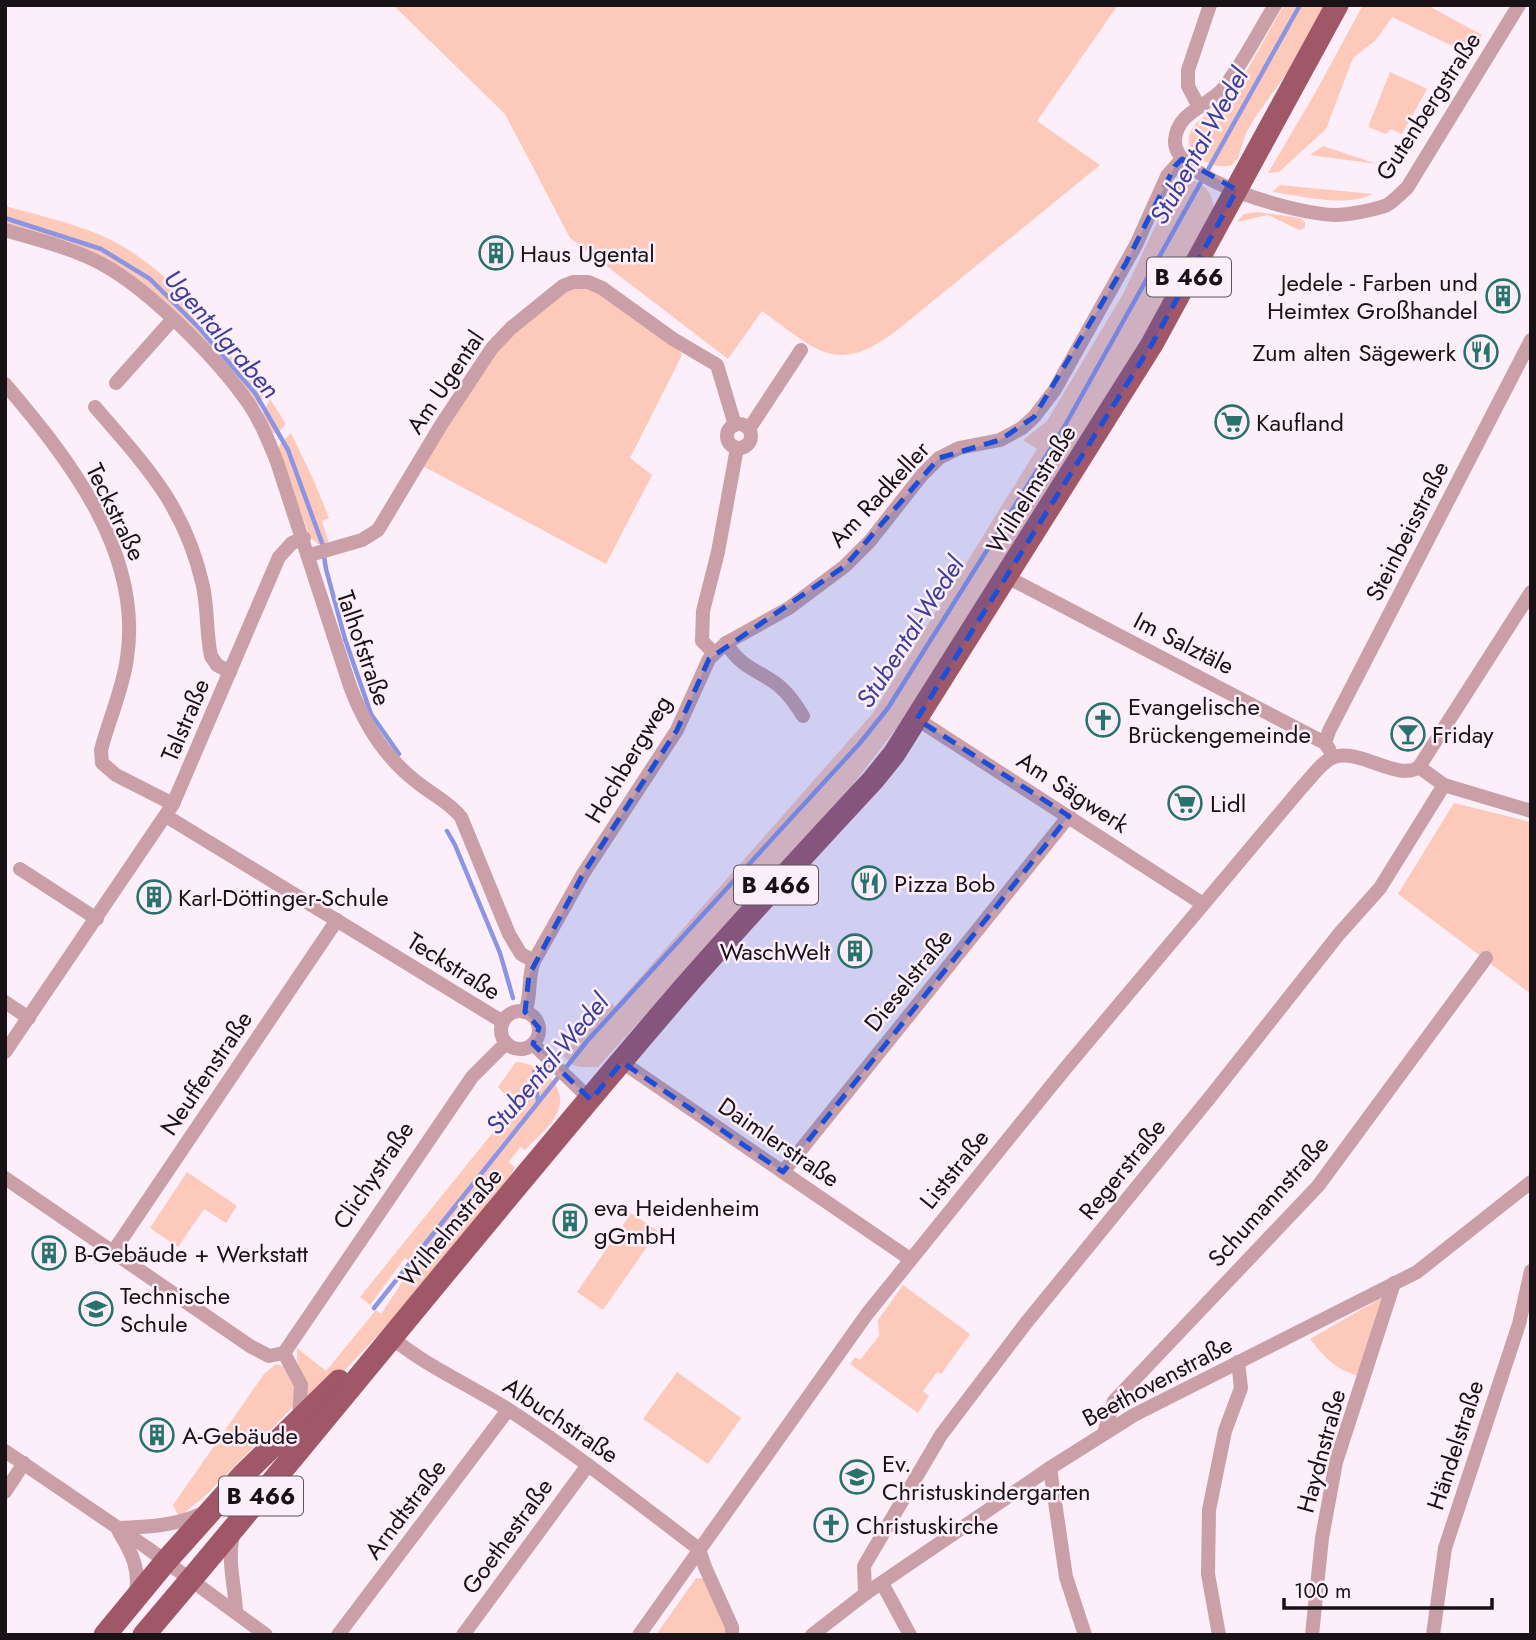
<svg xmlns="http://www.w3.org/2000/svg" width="1536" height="1640" font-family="Jost,sans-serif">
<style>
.green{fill:#fcc9bb}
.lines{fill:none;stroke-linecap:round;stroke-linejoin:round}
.stream{stroke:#8b95e3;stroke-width:4.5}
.street{stroke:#ca9fa7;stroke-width:14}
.primary{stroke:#a05768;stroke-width:23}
.marked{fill:#1d4ed8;fill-opacity:0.2;stroke:#1d4ed8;stroke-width:5;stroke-dasharray:14 9;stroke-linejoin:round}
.labels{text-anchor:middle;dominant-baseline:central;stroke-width:5;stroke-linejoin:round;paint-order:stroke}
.shield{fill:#fdeff9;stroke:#5d545a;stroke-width:2}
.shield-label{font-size:23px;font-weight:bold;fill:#181216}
.street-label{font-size:24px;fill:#181216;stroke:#fdeff9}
.poi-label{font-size:24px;fill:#181216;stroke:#fdeff9;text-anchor:start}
.water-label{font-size:26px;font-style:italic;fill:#3c3e98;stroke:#fdeff9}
</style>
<rect width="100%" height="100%" fill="#fdeff9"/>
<!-- green -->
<g class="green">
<path d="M393,5H1118L1037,121L1100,165L901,327C837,378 818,351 762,311L728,359L570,238L505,114Z"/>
<path d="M1284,5H1326L1287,73L1254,119L1246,133L1238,158L1232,165C1214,171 1180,154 1191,131C1198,116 1217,111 1227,99C1248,74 1267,33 1284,5Z"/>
<path d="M1363,5H1427L1482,35L1471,55L1392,17L1376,40L1353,58L1326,129L1279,172L1268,173L1314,95Z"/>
<path d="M1390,72L1427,89L1402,134L1391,129L1386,134L1368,127Z"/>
<path d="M1323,146L1377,164L1310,155Z"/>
<path d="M1181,179C1205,180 1214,192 1214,215L1142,338L912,708L844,796L598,1067H580L573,1065L563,1056L606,1000L615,1006L873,713L1037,449L1023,440L1047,421L1123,294L1175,185Z"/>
<path d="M1280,185L1373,194C1343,208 1304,196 1272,192Z"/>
<path d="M5,206C34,214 64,221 93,232C149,253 189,300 228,343L225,348L265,393L257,408L148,289L5,225Z"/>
<path d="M1257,212L1300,218L1305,222V228L1299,230L1268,215L1237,222L1244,214Z"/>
<path d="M588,282L673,339L682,355L630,458L652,475L606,564L419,464L473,375L545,299Z"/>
<path d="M270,399L286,424L277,434L270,432L263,414Z"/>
<path d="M291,433L314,481L329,518L322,521L329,544H318L310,537L278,451L280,444Z"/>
<path d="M1454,803L1531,822V994L1398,894Z"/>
<path d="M516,1062C540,1063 570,1087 557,1113C551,1127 535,1139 525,1150L520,1147L509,1162L515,1168L502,1189L390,1322L345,1370L326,1388L307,1398L297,1360V1348L326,1371L376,1310L381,1314L414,1264L405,1258L370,1305L360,1297L515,1105L498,1087Z"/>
<path d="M187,1172L237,1206L226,1223L204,1209L178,1247L150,1228Z"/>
<path d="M631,1213L658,1231L603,1310L577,1292Z"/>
<path d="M903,1285L970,1334L941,1374L937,1372L923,1391L929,1396L918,1413L850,1364L855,1357L860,1360L879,1336L878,1320Z"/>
<path d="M1388,1294L1358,1376C1334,1368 1326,1359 1310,1339Z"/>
<path d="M276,1364C295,1367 295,1389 295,1405L204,1497L179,1517L173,1505L264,1374Z"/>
<path d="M677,1372L741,1418L708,1464L643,1419Z"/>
<path d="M696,1578L706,1579L728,1635H656Z"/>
</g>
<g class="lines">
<!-- stream -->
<g class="stream">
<path d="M5,218L101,249L150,279L200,329L255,393L288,450L322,543L326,569L345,639L371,714L399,754"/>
<path d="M447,831L455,845L500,953L513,998"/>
<path d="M534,1072L538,1101"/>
<path d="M374,1308L588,1040L860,743L888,708L1063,429L1300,5"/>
</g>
<!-- street -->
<g class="street">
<path d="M1275,5C1259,31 1240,69 1221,91C1205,107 1177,113 1175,140C1172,181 1301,215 1335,215C1347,215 1375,210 1387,205C1394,201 1401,193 1407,188L1519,5"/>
<path d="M1199,107L1188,86V70L1210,5"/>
<path d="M5,230C38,240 72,248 102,264C150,290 218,359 249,404C261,422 269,442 277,462L350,686C364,724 385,758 418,783C433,795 449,802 461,817L509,934L521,954L534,961"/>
<path d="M116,383L173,319"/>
<path d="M5,384C69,459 143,553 127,658C123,689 109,719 101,750L102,763L116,775L173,804"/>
<path d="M95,407C146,466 185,506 203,586C208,609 206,633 211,656L217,665L230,672"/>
<circle cx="739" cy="436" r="12"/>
<path d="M749,429L801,350"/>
<path d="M310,555L362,540L378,530L441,425L492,348L511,328L563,286L573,282H588L602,288L673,339L717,365L735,425"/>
<path d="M1007,577L1325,743L1329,749"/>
<path d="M726,643C743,670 756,668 778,685C789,694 796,705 803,716"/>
<path d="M714,653L702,641L703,611L718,552L737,448"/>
<path d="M917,719L1203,904"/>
<path d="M1325,743L1329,731L1531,340"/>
<path d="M1419,767L1444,785L1531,811"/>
<path d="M166,816L503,1022"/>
<path d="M20,869L97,919"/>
<path d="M5,1002L29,1018"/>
<circle cx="520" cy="1030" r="19"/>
<path d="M525,1012C532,995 527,978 534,961L583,874L677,730L709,659L726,643L789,608L845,566L870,541L922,475L939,458L959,448L1000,440L1022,428L1034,417L1054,391L1136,245L1167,176L1182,159"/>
<path d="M533,1044L591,1100"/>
<path d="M5,1052L173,804L279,557L292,543L304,538"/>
<path d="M622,1062L910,1259"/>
<path d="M783,1172L1069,816"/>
<path d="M5,1178L250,1346L269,1356L284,1353"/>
<path d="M113,1252L337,920"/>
<path d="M391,1337C427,1367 470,1385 509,1410C575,1453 637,1502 699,1549L705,1567L732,1627V1635"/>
<path d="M284,1353L472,1077L506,1043"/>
<path d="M284,1353L301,1385L299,1420"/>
<path d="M1104,1433L1114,1401L1318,1186L1486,958"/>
<path d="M5,1451L146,1547L266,1635"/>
<path d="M1050,1468L1066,1577L1085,1635"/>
<path d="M5,1492L24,1463"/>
<path d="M117,1528C148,1527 175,1526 203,1513"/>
<path d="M119,1532C132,1553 140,1569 136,1594"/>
<path d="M233,1534C227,1563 235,1584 236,1612"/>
<path d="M882,1583L910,1635"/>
<path d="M865,1594L864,1566L941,1435L1026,1323L1211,1096L1339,934L1380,888L1444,785"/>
<path d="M338,1635L508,1410"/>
<path d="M463,1635L588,1465"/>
<path d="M639,1635L867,1314L1064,1070L1302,787C1311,778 1322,761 1334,757C1360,748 1398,782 1419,767L1531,592"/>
<path d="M812,1635L865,1594L1050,1468L1134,1415L1417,1272L1531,1182"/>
<path d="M1219,1635L1208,1574L1209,1510L1225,1431L1241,1388L1238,1362"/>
<path d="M1312,1635L1322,1538L1336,1462L1394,1283"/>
<path d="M1433,1635L1445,1548L1519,1324L1531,1271"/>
</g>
<!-- primary -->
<g class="primary">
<path d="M105,1635L166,1561L243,1475L339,1381"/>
<path d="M144,1635C326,1421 500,1201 683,989C745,918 809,849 873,780L894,754L1152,344L1337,5"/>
</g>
</g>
<!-- marked area -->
<path class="marked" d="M1182,159L1237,190L1152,344L917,719L1069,816L783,1172L622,1062L591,1100L533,1044L539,1028L525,1012L529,975L583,874L677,730L709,659L845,566L939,458L1000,440L1034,417L1126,263L1175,166Z"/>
<!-- icons -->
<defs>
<symbol id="building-ring" viewBox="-11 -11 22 22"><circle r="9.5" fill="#fdeff9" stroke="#29726d" stroke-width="1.5"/><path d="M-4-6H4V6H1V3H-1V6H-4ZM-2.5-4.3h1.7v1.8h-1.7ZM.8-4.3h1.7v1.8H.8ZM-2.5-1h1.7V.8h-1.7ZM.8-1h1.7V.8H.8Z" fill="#29726d"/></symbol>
<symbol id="restaurant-ring" viewBox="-11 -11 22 22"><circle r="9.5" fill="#fdeff9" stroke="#29726d" stroke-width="1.5"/><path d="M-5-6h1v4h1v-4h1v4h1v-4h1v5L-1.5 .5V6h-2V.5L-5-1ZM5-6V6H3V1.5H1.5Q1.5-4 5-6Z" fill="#29726d"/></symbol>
<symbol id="supermarket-ring" viewBox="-11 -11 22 22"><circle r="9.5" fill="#fdeff9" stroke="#29726d" stroke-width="1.5"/><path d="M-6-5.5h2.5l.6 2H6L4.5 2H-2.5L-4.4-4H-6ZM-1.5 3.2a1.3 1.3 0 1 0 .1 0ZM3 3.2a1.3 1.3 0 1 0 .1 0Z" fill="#29726d"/></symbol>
<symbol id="church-ring" viewBox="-11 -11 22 22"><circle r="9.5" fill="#fdeff9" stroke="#29726d" stroke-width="1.5"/><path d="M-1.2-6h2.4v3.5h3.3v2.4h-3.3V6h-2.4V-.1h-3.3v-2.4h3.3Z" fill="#29726d"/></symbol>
<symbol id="bar-ring" viewBox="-11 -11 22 22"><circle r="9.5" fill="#fdeff9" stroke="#29726d" stroke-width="1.5"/><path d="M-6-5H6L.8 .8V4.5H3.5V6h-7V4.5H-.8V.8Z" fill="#29726d"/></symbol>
<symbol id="school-ring" viewBox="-11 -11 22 22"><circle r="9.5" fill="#fdeff9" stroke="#29726d" stroke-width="1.5"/><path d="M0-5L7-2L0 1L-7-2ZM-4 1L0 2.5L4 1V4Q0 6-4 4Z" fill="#29726d"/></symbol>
</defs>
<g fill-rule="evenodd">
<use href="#building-ring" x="477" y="234" width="38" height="38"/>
<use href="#building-ring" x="1484" y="277" width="38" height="38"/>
<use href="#restaurant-ring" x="1462" y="333" width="38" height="38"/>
<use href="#supermarket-ring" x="1213" y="403" width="38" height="38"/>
<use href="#church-ring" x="1084" y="701" width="38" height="38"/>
<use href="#bar-ring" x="1389" y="715" width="38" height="38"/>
<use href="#supermarket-ring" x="1166" y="784" width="38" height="38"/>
<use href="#restaurant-ring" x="850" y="864" width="38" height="38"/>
<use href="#building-ring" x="135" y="878" width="38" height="38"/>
<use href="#building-ring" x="836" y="932" width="38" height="38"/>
<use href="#building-ring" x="551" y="1202" width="38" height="38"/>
<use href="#building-ring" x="30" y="1234" width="38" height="38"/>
<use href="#school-ring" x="77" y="1290" width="38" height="38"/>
<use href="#building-ring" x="138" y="1416" width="38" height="38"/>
<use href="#school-ring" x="838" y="1458" width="38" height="38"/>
<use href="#church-ring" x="812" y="1506" width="38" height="38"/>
</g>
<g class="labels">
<!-- shield labels -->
<g class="shield">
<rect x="1147" y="257.5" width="84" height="39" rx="5"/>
<rect x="734" y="865.5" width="84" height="39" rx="5"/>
<rect x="219" y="1476.5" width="84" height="39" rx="5"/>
</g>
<g class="shield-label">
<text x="1189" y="277">B 466</text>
<text x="776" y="885">B 466</text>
<text x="261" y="1496">B 466</text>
</g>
<!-- street labels -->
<g class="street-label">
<text transform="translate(1428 106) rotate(-57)">Gutenbergstraße</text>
<text transform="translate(445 382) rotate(-56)">Am Ugental</text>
<text transform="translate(1031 489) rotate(-58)">Wilhelmstraße</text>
<text transform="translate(879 494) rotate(-47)">Am Radkeller</text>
<text transform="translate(116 512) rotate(64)">Teckstraße</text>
<text transform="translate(1407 531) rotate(-63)">Steinbeisstraße</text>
<text transform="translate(1184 643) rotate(27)">Im Salztäle</text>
<text transform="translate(364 648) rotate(71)">Talhofstraße</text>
<text transform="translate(185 720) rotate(-67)">Talstraße</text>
<text transform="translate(628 759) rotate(-59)">Hochbergweg</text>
<text transform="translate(1073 792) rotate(33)">Am Sägwerk</text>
<text transform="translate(454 966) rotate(32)">Teckstraße</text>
<text transform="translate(908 980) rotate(-51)">Dieselstraße</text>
<text transform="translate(206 1073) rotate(-56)">Neuffenstraße</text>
<text transform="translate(779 1142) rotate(34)">Daimlerstraße</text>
<text transform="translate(954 1169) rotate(-51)">Liststraße</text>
<text transform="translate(1122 1169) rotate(-51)">Regerstraße</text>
<text transform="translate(373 1175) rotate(-56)">Clichystraße</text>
<text transform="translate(1268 1201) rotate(-48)">Schumannstraße</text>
<text transform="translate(450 1227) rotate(-50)">Wilhelmstraße</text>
<text transform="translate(1157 1381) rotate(-28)">Beethovenstraße</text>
<text transform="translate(561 1420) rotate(34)">Albuchstraße</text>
<text transform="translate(1455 1445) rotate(-72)">Händelstraße</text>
<text transform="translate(1321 1451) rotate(-75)">Haydnstraße</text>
<text transform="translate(405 1509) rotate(-53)">Arndtstraße</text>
<text transform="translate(507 1536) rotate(-54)">Goethestraße</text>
</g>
<!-- poi labels -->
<g class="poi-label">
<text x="520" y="253">Haus Ugental</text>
<text x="1478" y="282" text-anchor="end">Jedele - Farben und<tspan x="1478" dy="28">Heimtex Großhandel</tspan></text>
<text x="1456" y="352" text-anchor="end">Zum alten Sägewerk</text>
<text x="1256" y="422">Kaufland</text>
<text x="1128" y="706">Evangelische<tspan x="1128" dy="28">Brückengemeinde</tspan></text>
<text x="1432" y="734">Friday</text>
<text x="1210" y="803">Lidl</text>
<text x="894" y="883">Pizza Bob</text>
<text x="178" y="897">Karl-Döttinger-Schule</text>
<text x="830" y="951" text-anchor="end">WaschWelt</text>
<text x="594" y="1207">eva Heidenheim<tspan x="594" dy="28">gGmbH</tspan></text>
<text x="74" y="1253">B-Gebäude + Werkstatt</text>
<text x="120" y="1295">Technische<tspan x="120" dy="28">Schule</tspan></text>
<text x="182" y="1435">A-Gebäude</text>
<text x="882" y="1463">Ev.<tspan x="882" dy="28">Christuskindergarten</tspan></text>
<text x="856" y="1525">Christuskirche</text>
</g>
<!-- water labels -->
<g class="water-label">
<text transform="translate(1199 146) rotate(-61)">Stubental-Wedel</text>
<text transform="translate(222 334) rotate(49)">Ugentalgraben</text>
<text transform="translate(910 632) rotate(-57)">Stubental-Wedel</text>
<text transform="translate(547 1064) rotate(-50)">Stubental-Wedel</text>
</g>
</g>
<!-- border -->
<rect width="1536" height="1640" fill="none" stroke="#181216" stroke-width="14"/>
<!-- scale -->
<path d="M1284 1598v10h208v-10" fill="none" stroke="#181216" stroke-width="3.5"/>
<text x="1294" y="1598" font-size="21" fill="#181216" stroke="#fdeff9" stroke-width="5" paint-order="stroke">100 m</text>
</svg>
